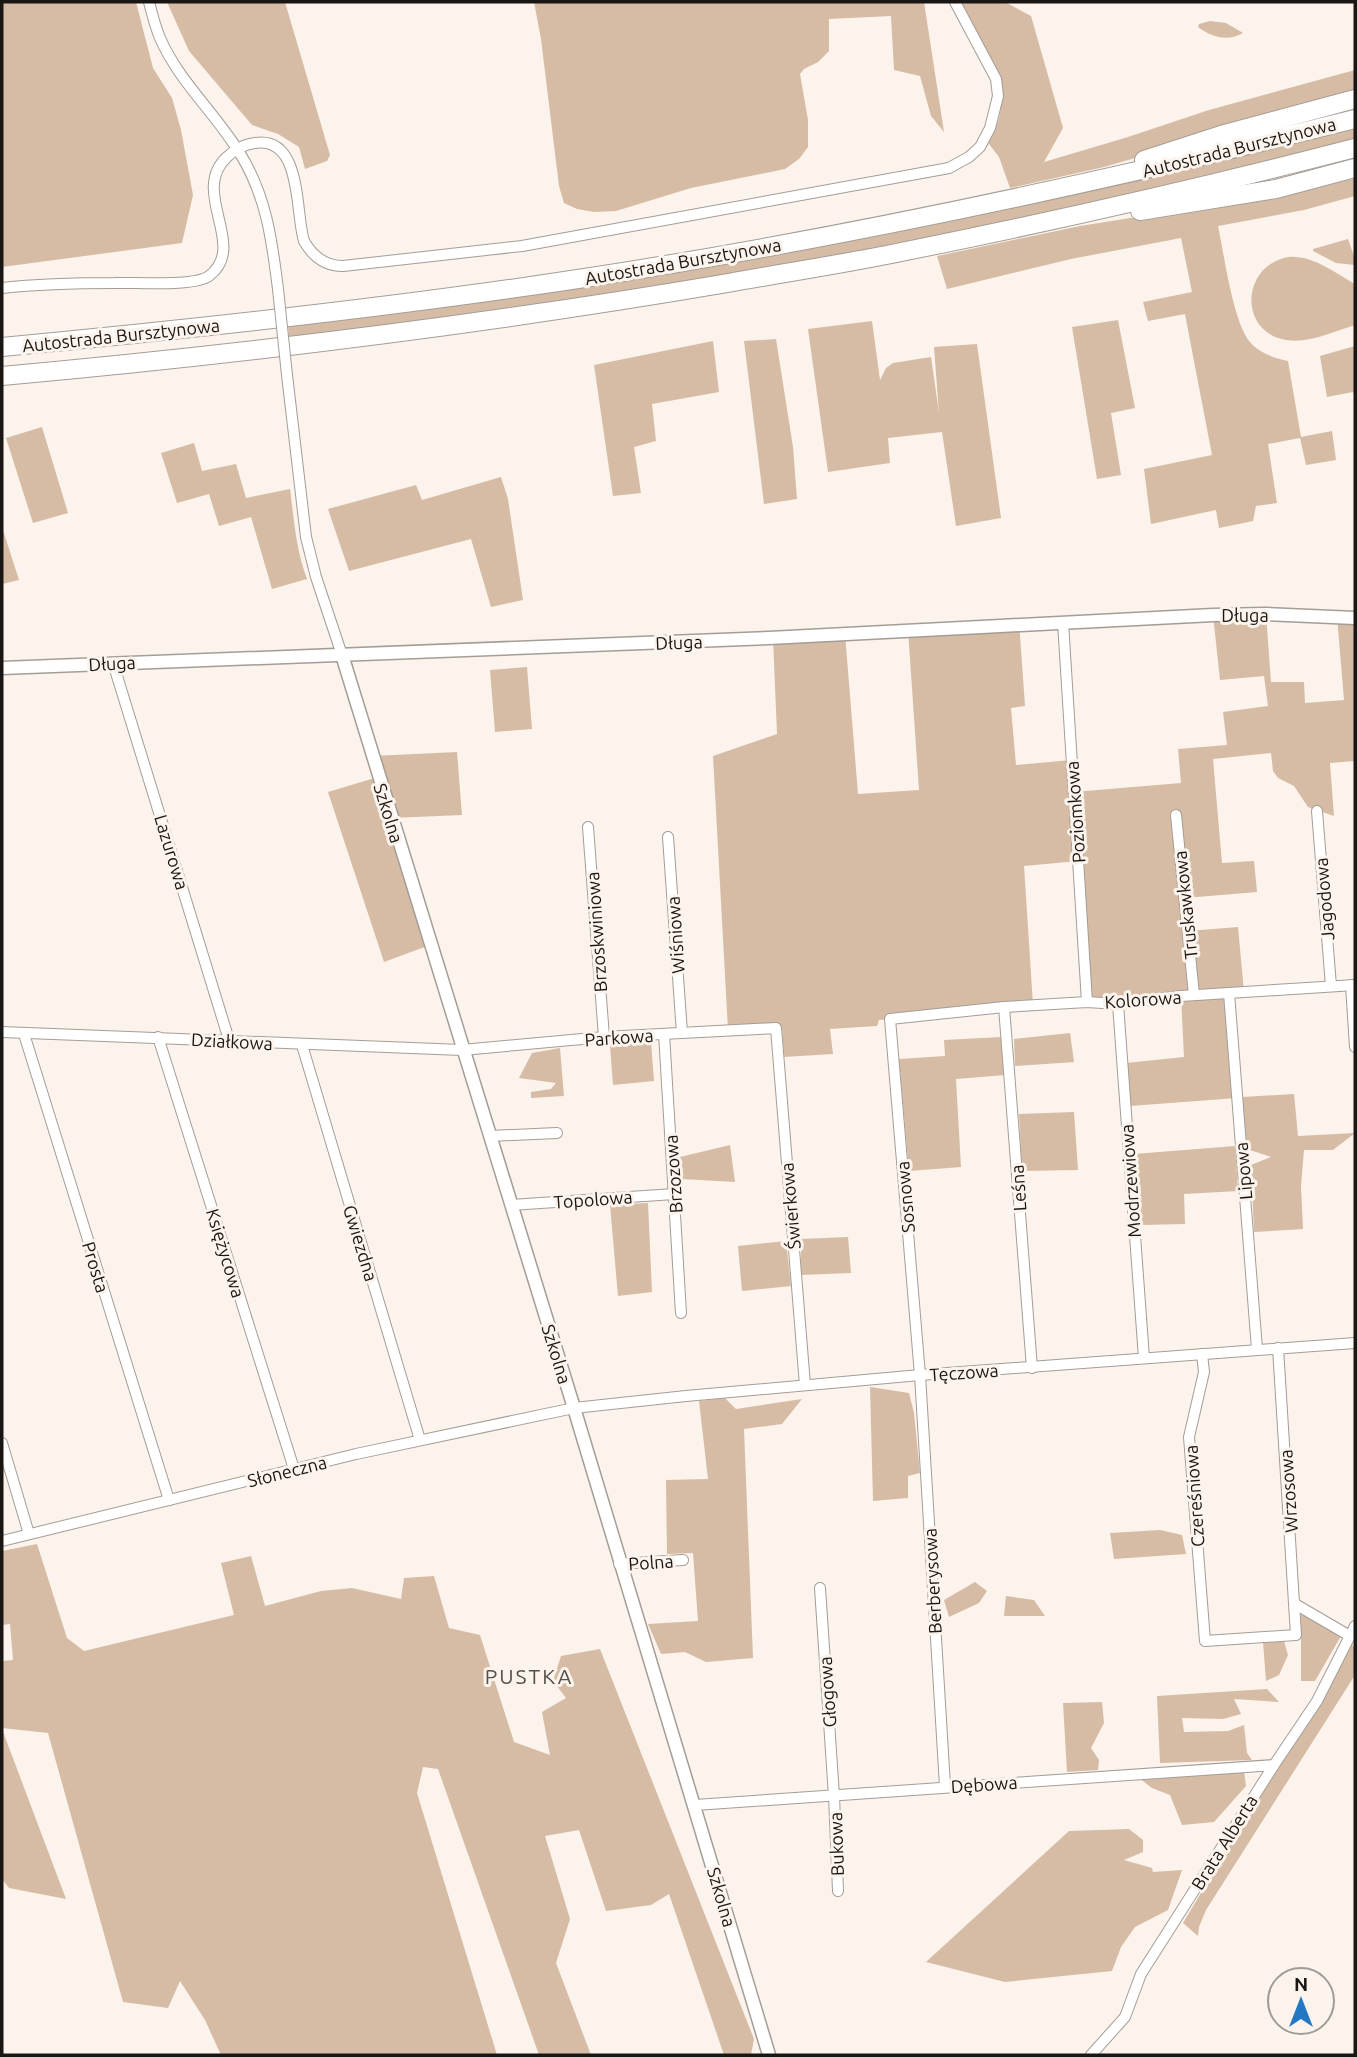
<svg xmlns="http://www.w3.org/2000/svg" width="1357" height="2057" font-family="Ubuntu,sans-serif">
<style>
.green{fill:#d6bca4}
.lines{fill:none;stroke-linecap:round;stroke-linejoin:round}
.minor-casing{stroke:#a49d96;stroke-width:12}
.tertiary-casing{stroke:#a49d96;stroke-width:15}
.motorway-casing{stroke:#a49d96;stroke-width:20}
.minor{stroke:#fff;stroke-width:10}
.tertiary{stroke:#fff;stroke-width:12}
.motorway{stroke:#fff;stroke-width:18}
.minor-bridge-casing{stroke:#a49d96;stroke-width:12;stroke-linecap:butt}
.minor-bridge{stroke:#fff;stroke-width:10}
.labels{text-anchor:middle;dominant-baseline:central;stroke-width:6;stroke-linejoin:round;paint-order:stroke}
.street-label{font-size:18px;fill:#191613;stroke:#fbf3ec}
.quarter-label{font-size:21px;letter-spacing:2px;fill:#56504a;stroke:#fbf3ec}
</style>
<rect width="100%" height="100%" fill="#fbf3ec"/>
<!-- green -->
<g class="green">
<path d="M2,2H136L153,68L172,98L181,130L193,195L182,243L2,267Z"/>
<path d="M167,2H285L330,155L327,161L305,169L299,147L278,134L252,125L189,51Z"/>
<path d="M534,2H924L944,132L931,116L920,76L894,70L891,16L829,19V51L818,62L804,69L800,74L808,120V147L799,159L785,169L691,188L616,211L594,212L577,209L564,203L559,186L541,39Z"/>
<path d="M959,2H1005L1031,16L1063,128L1044,162L1128,137L1209,110L1355,70V94L1104,167L1010,188L999,157L989,144L988,141C999,126 1001,113 1002,95Z"/>
<path d="M1210,21L1226,23L1243,33C1228,42 1211,37 1198,27L1199,24Z"/>
<path d="M1355,125V142L1194,182L935,238L649,290L289,340L288,323L550,289Z"/>
<path d="M1355,173V196L1304,210L1218,226C1224,254 1233,322 1250,342C1259,353 1274,358 1288,361L1301,437L1332,431L1336,460L1306,465L1300,438L1268,444L1277,503L1256,506L1253,521L1219,528L1216,510L1151,524L1144,469L1212,455L1185,314L1148,321L1143,302L1192,292L1181,238L1071,259L947,289L937,256L1080,226L1206,206Z"/>
<path d="M1348,239L1355,259V265L1336,263L1313,251V249Z"/>
<path d="M1288,257C1313,255 1335,273 1355,284V325C1335,331 1308,344 1286,340C1238,332 1241,266 1288,257Z"/>
<path d="M1118,320L1135,408L1111,413L1121,475L1097,479L1072,327Z"/>
<path d="M872,321L880,380L886,368L893,363L931,357L939,413L934,347L977,344L1001,518L956,526L942,432L888,438L890,463L828,472L808,329Z"/>
<path d="M776,339L793,447L797,499L764,504L744,341Z"/>
<path d="M713,341L719,392L652,404L656,441L634,447L641,493L613,496L594,365Z"/>
<path d="M1355,346V399L1353,392L1327,397L1320,356Z"/>
<path d="M42,427L68,513L33,523L6,438Z"/>
<path d="M194,443L202,471L236,464L246,498L290,489C294,520 296,550 307,579L272,589L251,517L219,526L209,494L177,503L161,453Z"/>
<path d="M501,477L508,499L523,600L491,607L471,539L349,571L328,509L416,485L422,500Z"/>
<path d="M2,527L19,580L2,584Z"/>
<path d="M1266,614L1271,682H1304L1305,703L1344,700L1337,617L1355,618V761L1330,763L1334,816L1308,807L1294,786L1278,778L1273,771L1271,753L1213,759L1222,863L1254,861L1257,892L1185,898L1188,931L1238,927L1244,992L1230,993L1237,1098L1130,1106L1126,1063L1184,1057L1181,996L1087,1002L1078,861L1024,866L1033,1005L879,1020L877,1026L830,1029L833,1054L784,1057L782,1027L728,1030L713,756L777,734L773,638L845,634L858,794L919,790L908,630L1019,622L1025,706L1011,708L1016,765L1072,760L1074,792L1181,783L1178,749L1227,745L1223,712L1268,706L1264,676L1220,680L1213,615Z"/>
<path d="M527,667L532,729L495,732L490,670Z"/>
<path d="M457,752L462,815L392,818L430,945L384,962L328,792L378,777L372,756Z"/>
<path d="M1070,1033L1074,1062L1015,1066L1014,1039Z"/>
<path d="M1001,1037L1005,1075L956,1079L961,1167L909,1171L899,1059L945,1056L944,1040Z"/>
<path d="M651,1042L654,1081L613,1085L610,1046Z"/>
<path d="M560,1048L564,1096L531,1098V1092L551,1089L556,1083L519,1078L532,1053Z"/>
<path d="M1294,1094L1298,1136L1355,1133L1333,1150H1304L1301,1186L1303,1229L1254,1232L1251,1165L1271,1157L1247,1149L1242,1097Z"/>
<path d="M1074,1112L1078,1170L1022,1171L1019,1114Z"/>
<path d="M730,1145L735,1182L681,1179L680,1157Z"/>
<path d="M1235,1146L1238,1191L1184,1194L1185,1224L1142,1225L1134,1154Z"/>
<path d="M648,1203L652,1292L618,1296L610,1205Z"/>
<path d="M848,1237L851,1273L801,1275V1239Z"/>
<path d="M786,1241L791,1286L742,1291L738,1246Z"/>
<path d="M870,1387L909,1393L914,1413L920,1473L908,1476V1498L873,1501Z"/>
<path d="M725,1398L736,1409L802,1399L782,1424L744,1429L753,1658L706,1662L685,1652L661,1654L648,1624L698,1621L693,1553L667,1554L666,1480L708,1479L699,1401Z"/>
<path d="M1160,1530L1182,1535L1186,1554L1114,1559L1110,1533Z"/>
<path d="M37,1544L67,1638L84,1651L234,1615L221,1563L251,1556L265,1606L321,1591L352,1588L401,1599L404,1578L434,1576L449,1628L480,1635L514,1742L550,1755L542,1712L566,1698L553,1681L561,1656L600,1649L754,2039L751,2055H724L669,1894L651,1905L606,1911L579,1830L545,1836L570,1919L556,1963L591,2055H539L438,1769L423,1767L417,1793L497,2055H221L205,2020L180,1981L168,2008L123,2002L48,1733L2,1728V1661L13,1660L10,1624L2,1625V1551Z"/>
<path d="M975,1582L987,1591L979,1603L949,1617L944,1600Z"/>
<path d="M1006,1596L1034,1600L1045,1616H1004Z"/>
<path d="M1301,1614L1341,1636L1315,1681H1301Z"/>
<path d="M1284,1641L1288,1655L1279,1675L1266,1681L1263,1642Z"/>
<path d="M1350,1641L1355,1649V1675L1206,1910L1199,1927L1198,1936L1183,1923L1274,1771L1319,1707Z"/>
<path d="M1267,1689L1279,1702L1234,1699L1241,1714L1223,1719L1182,1718L1184,1732L1228,1731L1244,1725L1247,1753L1252,1760L1160,1763L1157,1696Z"/>
<path d="M1102,1702L1104,1723L1091,1748L1099,1760L1098,1770L1067,1772L1063,1703Z"/>
<path d="M2,1729L66,1899L9,1888L2,1879Z"/>
<path d="M1244,1771L1246,1786L1214,1822L1182,1825L1170,1795L1152,1788L1139,1778Z"/>
<path d="M1129,1829L1143,1840V1852L1124,1860L1152,1868L1153,1872L1182,1870L1168,1910L1135,1927L1121,1947L1112,1971L1005,1982L926,1962L1069,1831Z"/>
</g>
<g class="lines">
<defs>
<g id="minor">
<path d="M149,2C152,14 155,26 160,38C178,80 215,113 239,152C266,194 272,240 278,289"/>
<path d="M2,288C39,284 77,283 114,283C135,282 194,287 209,276C249,246 189,192 227,157C234,150 245,144 255,143C303,136 295,213 304,241C313,257 325,266 343,266L522,246L949,168L969,157L980,147L990,128L998,96L996,79L955,2"/>
<path d="M287,375L306,537L316,577L342,655"/>
<path d="M1063,622L1087,1002"/>
<path d="M113,663L229,1040"/>
<path d="M1317,811L1331,986"/>
<path d="M1176,815L1194,995"/>
<path d="M588,827L604,1037"/>
<path d="M668,837L682,1033"/>
<path d="M1351,985L1355,1047"/>
<path d="M1229,993L1257,1349"/>
<path d="M1118,1004L1144,1358"/>
<path d="M1004,1007L1032,1368"/>
<path d="M2,1032L462,1050L604,1037L776,1028L805,1385"/>
<path d="M24,1034L169,1500"/>
<path d="M664,1034L681,1313"/>
<path d="M158,1037L294,1469"/>
<path d="M302,1045L420,1440"/>
<path d="M490,1136L557,1133"/>
<path d="M511,1205L674,1194"/>
<path d="M1202,1354L1204,1372L1189,1437L1205,1641L1296,1635L1278,1348"/>
<path d="M2,1443L29,1534"/>
<path d="M2,1541L356,1454L574,1408L686,1396L920,1375L1355,1343"/>
<path d="M619,1564L683,1560"/>
<path d="M820,1588L834,1796L838,1891"/>
<path d="M1295,1604L1350,1636"/>
<path d="M945,1786L920,1375L890,1019L1004,1007L1087,1002L1118,1004L1181,996L1355,985"/>
<path d="M695,1805L1274,1765"/>
<path d="M1091,2055L1125,2017L1141,1974L1274,1765L1317,1701L1355,1626"/>
</g>
<g id="tertiary">
<path d="M342,655L574,1408L769,2055"/>
<path d="M2,668C257,657 513,649 769,638C917,631 1065,622 1213,615L1266,614L1355,618"/>
</g>
<g id="motorway">
<path d="M1144,160L1221,135L1355,99"/>
<path d="M1140,211L1276,189L1355,168"/>
<path d="M2,347C194,329 387,308 578,279C840,239 1098,183 1355,119"/>
<path d="M2,376C245,354 487,324 728,283C789,272 850,263 911,250C1060,220 1208,186 1355,148"/>
</g>
</defs>
<!-- minor casing -->
<use href="#minor" class="minor-casing"/>
<!-- tertiary casing -->
<use href="#tertiary" class="tertiary-casing"/>
<!-- motorway casing -->
<use href="#motorway" class="motorway-casing"/>
<!-- minor -->
<use href="#minor" class="minor"/>
<!-- tertiary -->
<use href="#tertiary" class="tertiary"/>
<!-- motorway -->
<use href="#motorway" class="motorway"/>
<defs>
<path id="minor-bridge" d="M278,289L287,375"/>
</defs>
<!-- minor-bridge casing -->
<use href="#minor-bridge" class="minor-bridge-casing"/>
<!-- minor-bridge -->
<use href="#minor-bridge" class="minor-bridge"/>
</g>
<g class="labels">
<!-- street labels -->
<g class="street-label">
<text transform="translate(1239 147) rotate(-14)">Autostrada Bursztynowa</text>
<text transform="translate(683 261) rotate(-10)">Autostrada Bursztynowa</text>
<text transform="translate(121 335) rotate(-6)">Autostrada Bursztynowa</text>
<text x="1245" y="615">Długa</text>
<text transform="translate(679 642) rotate(-2)">Długa</text>
<text transform="translate(112 663) rotate(-3)">Długa</text>
<text transform="translate(1075 812) rotate(-94)">Poziomkowa</text>
<text transform="translate(389 813) rotate(73)">Szkolna</text>
<text transform="translate(172 852) rotate(73)">Lazurowa</text>
<text transform="translate(1324 899) rotate(-95)">Jagodowa</text>
<text transform="translate(1185 905) rotate(-96)">Truskawkowa</text>
<text transform="translate(596 932) rotate(-94)">Brzoskwiniowa</text>
<text transform="translate(675 935) rotate(-94)">Wiśniowa</text>
<text transform="translate(1143 999) rotate(-4)">Kolorowa</text>
<text transform="translate(619 1037) rotate(-4)">Parkowa</text>
<text transform="translate(232 1041) rotate(3)">Działkowa</text>
<text transform="translate(1243 1171) rotate(-95)">Lipowa</text>
<text transform="translate(673 1174) rotate(-94)">Brzozowa</text>
<text transform="translate(1130 1181) rotate(-94)">Modrzewiowa</text>
<text transform="translate(1018 1188) rotate(-94)">Leśna</text>
<text transform="translate(905 1197) rotate(-95)">Sosnowa</text>
<text transform="translate(593 1199) rotate(-4)">Topolowa</text>
<text transform="translate(790 1206) rotate(-95)">Świerkowa</text>
<text transform="translate(361 1243) rotate(73)">Gwiezdna</text>
<text transform="translate(226 1253) rotate(73)">Księżycowa</text>
<text transform="translate(96 1267) rotate(73)">Prosta</text>
<text transform="translate(557 1354) rotate(73)">Szkolna</text>
<text transform="translate(964 1372) rotate(-4)">Tęczowa</text>
<text transform="translate(287 1471) rotate(-14)">Słoneczna</text>
<text transform="translate(1288 1491) rotate(-94)">Wrzosowa</text>
<text transform="translate(1194 1496) rotate(-94)">Czereśniowa</text>
<text transform="translate(651 1562) rotate(-4)">Polna</text>
<text transform="translate(932 1581) rotate(-93)">Berberysowa</text>
<text transform="translate(827 1692) rotate(-94)">Głogowa</text>
<text transform="translate(984 1784) rotate(-4)">Dębowa</text>
<text transform="translate(1224 1842) rotate(-58)">Brata Alberta</text>
<text transform="translate(836 1844) rotate(-92)">Bukowa</text>
<text transform="translate(722 1897) rotate(74)">Szkolna</text>
</g>
<!-- quarter labels -->
<g class="quarter-label">
<text x="529" y="1676">PUSTKA</text>
</g>
</g>
<!-- border -->
<rect width="1357" height="2057" fill="none" stroke="#191613" stroke-width="7"/>
<!-- north arrow -->
<g transform="translate(1301 2001)"><circle r="33" fill="#fbf3ec" stroke="#a19b95" stroke-width="2"/>
<path d="M0-5L12 26L0 18L-12 26Z" fill="#2378c6"/>
<text y="-10" font-size="19" font-weight="bold" text-anchor="middle" fill="#191613">N</text>
</g>
</svg>
